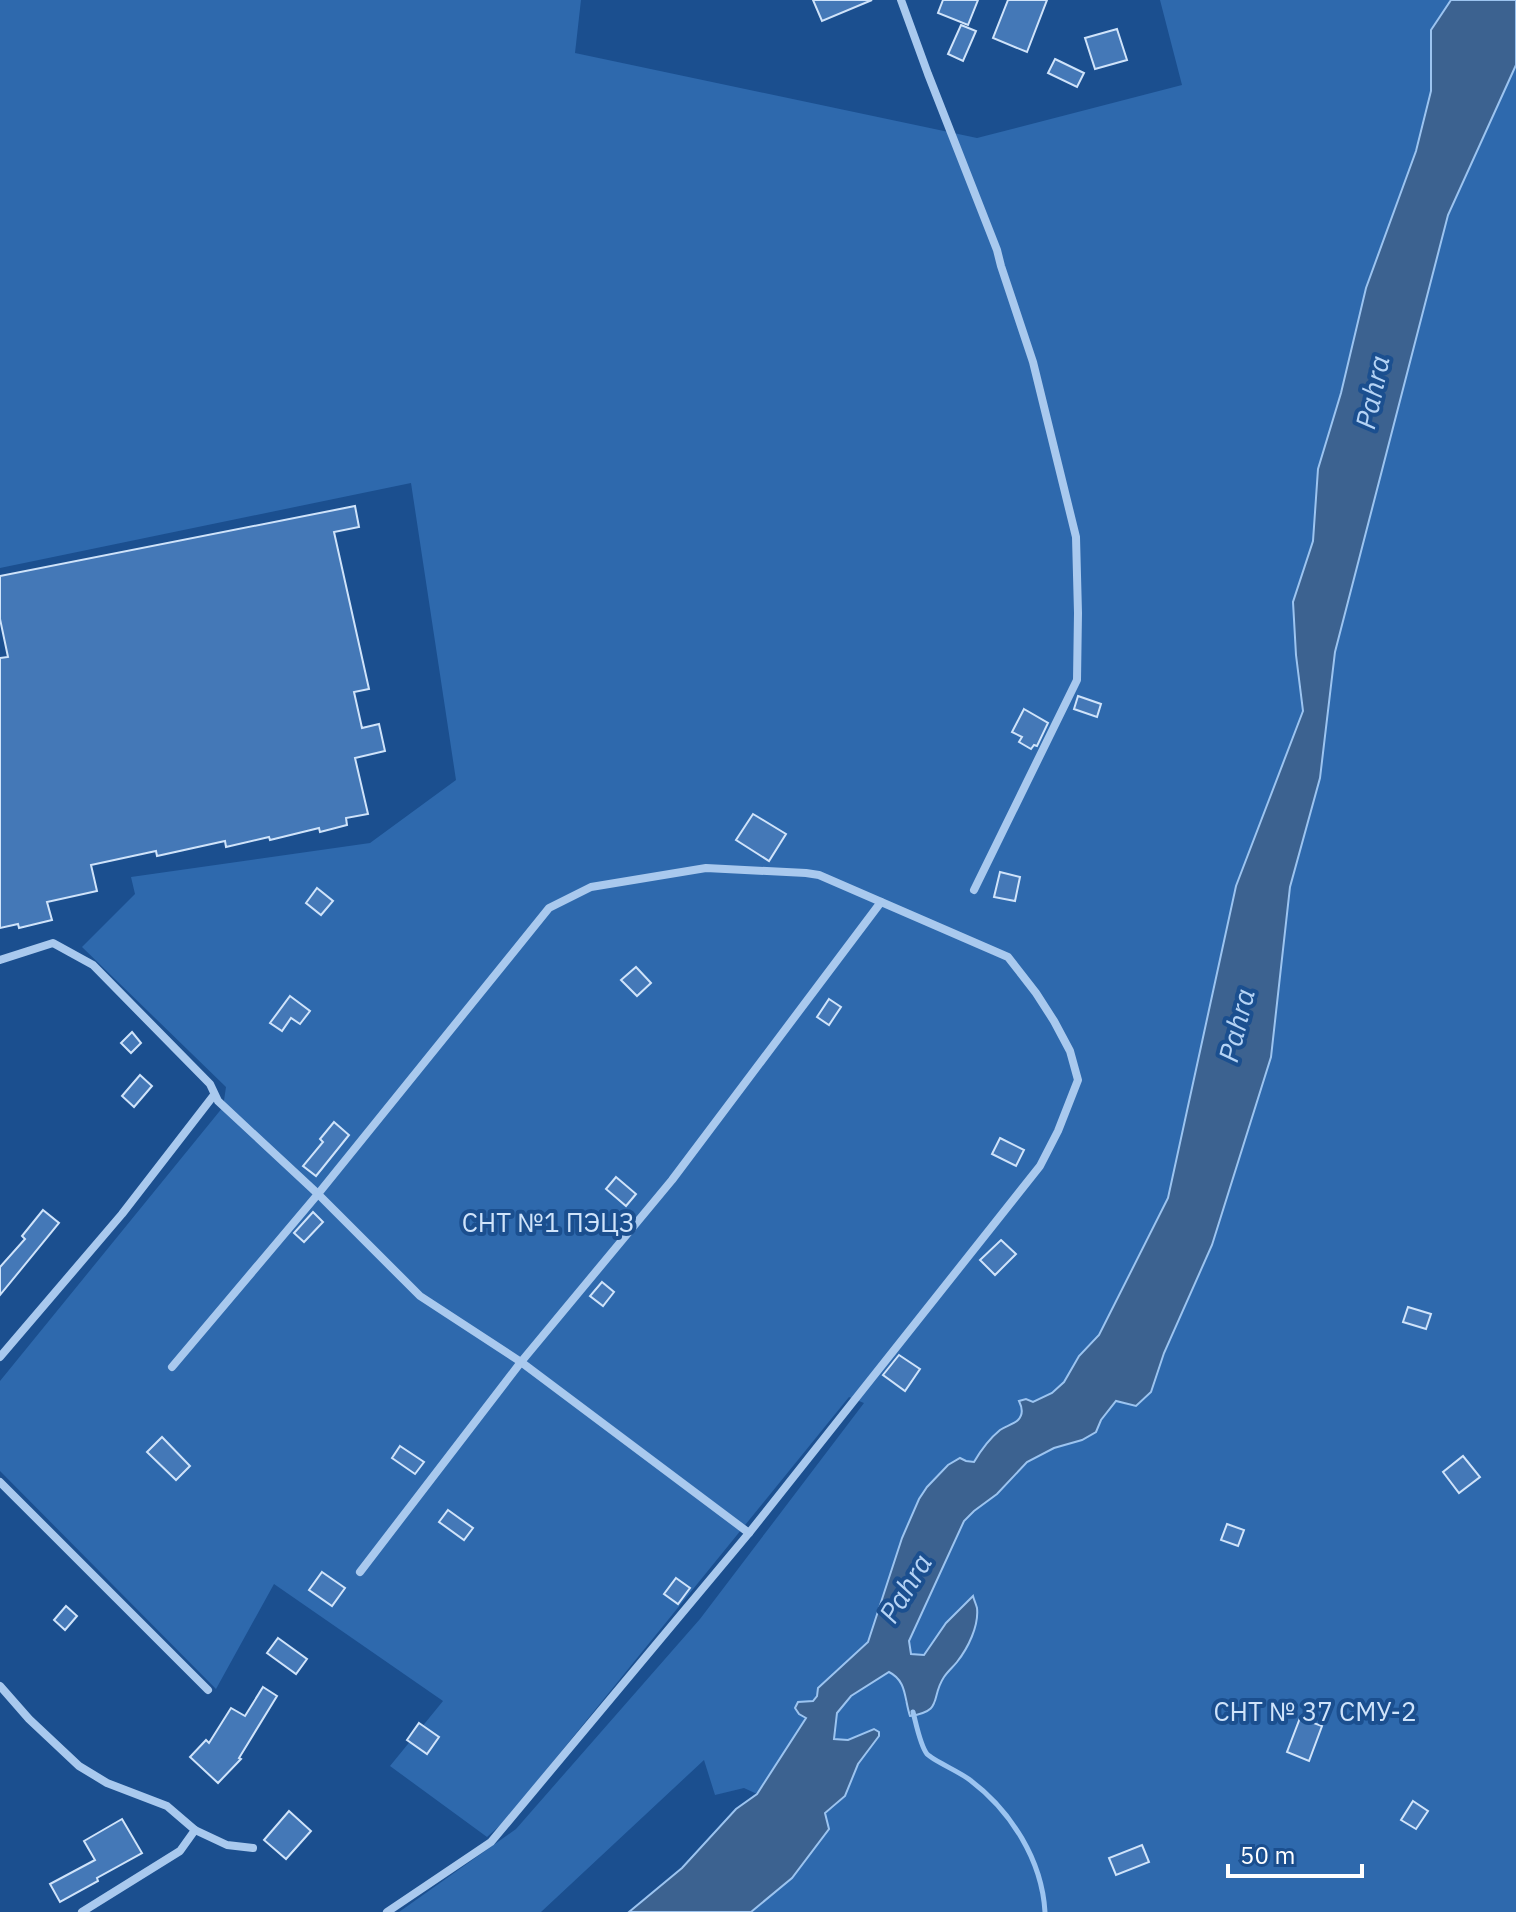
<svg xmlns="http://www.w3.org/2000/svg" width="1516" height="1912" font-family="'IBM Plex Sans',sans-serif">
<style>
.green{fill:#2e69ad}
.water{fill:#3c6290;stroke:#9cc4f0;stroke-width:2}
.lines{fill:none;stroke-linecap:round;stroke-linejoin:round}
.stream{stroke:#9cc4f0;stroke-width:5}
.building{fill:#4478b7;stroke:#cfe3fa;stroke-width:2}
.street{stroke:#a9c9ee;stroke-width:8}
.labels{text-anchor:middle;dominant-baseline:central;stroke-width:8;stroke-linejoin:round;paint-order:stroke}
.park-label{font-size:26px;fill:#cfe3fa;stroke:#1b4f8f}
.water-label{font-size:28px;font-style:italic;fill:#b5d3f5;stroke:#1b4f8f}
</style>
<rect width="100%" height="100%" fill="#1b4f8f"/>
<!-- green -->
<g class="green">
<path d="M0,0H581L575,53L977,138L1182,85L1160,0H1451L1431,30V91L1416,151L1366,288L1341,393L1318,469L1313,541L1293,602L1296,655L1303,711L1236,886L1168,1198L1099,1335L1079,1356L1068,1376L1058,1388L1040,1400L1033,1402L1019,1401C1022,1408 1024,1414 1018,1420C1014,1424 1010,1424 1006,1426C993,1434 981,1449 974,1462H966L960,1458L948,1465L927,1487L919,1499L902,1538L868,1642L819,1688C817,1696 814,1699 811,1705C797,1737 777,1765 757,1794L744,1788L715,1795L704,1760L541,1912H399L516,1829L700,1619L864,1403L849,1397L504,1822L487,1837L390,1766L443,1701L274,1584L216,1689L0,1471V1381L223,1107L226,1087L82,947L135,894L131,877L370,843L456,780L411,483L0,568Z"/>
<path d="M1516,65V1912H751L792,1878L829,1829L825,1813C849,1799 847,1784 858,1764C863,1756 869,1749 875,1742L871,1730L848,1740L833,1739L837,1713L851,1696L889,1672C903,1680 905,1686 905,1702L935,1704L938,1690L944,1676L963,1655L970,1641L977,1609L972,1596L946,1623L924,1656L911,1654L909,1641L964,1521L974,1511L997,1494L1027,1462L1054,1448L1082,1440L1096,1432L1101,1420L1116,1401L1151,1392L1164,1353L1212,1245L1271,1057L1290,887L1320,778L1335,652L1448,215Z"/>
</g>
<!-- water -->
<path class="water" d="M1451,0H1516V65L1448,215L1335,652L1320,778L1290,887L1271,1057L1212,1245L1164,1353L1151,1392L1136,1406L1116,1401L1101,1420L1096,1432L1082,1440L1054,1448L1027,1462L997,1494L974,1511L964,1521L909,1641L911,1654L924,1655L946,1623L973,1596C974,1600 976,1604 977,1608C979,1626 968,1648 957,1662C953,1667 948,1671 944,1677C930,1698 944,1711 910,1716C904,1698 907,1681 889,1672L851,1696L837,1713L834,1739L848,1740L874,1729L879,1732V1736L858,1764L845,1796L825,1813L829,1829L792,1878L751,1912H629L682,1868L736,1809L757,1794L806,1718L799,1714L795,1708L798,1702L813,1701L817,1696L818,1688L868,1642L902,1538L919,1499L927,1487L948,1465L960,1458L966,1461L974,1462C981,1450 989,1439 1000,1430C1006,1426 1014,1424 1018,1420C1024,1414 1022,1407 1019,1401L1026,1399L1033,1402L1052,1393L1064,1382L1079,1356L1099,1335L1168,1198L1236,886L1303,711L1296,655L1293,602L1313,541L1318,469L1341,393L1366,288L1416,151L1431,91V30Z"/>
<g class="lines">
<!-- stream -->
<path class="stream" d="M913,1712C916,1723 920,1745 927,1754C934,1761 960,1772 970,1780C1011,1811 1042,1860 1045,1912"/>
</g>
<!-- building -->
<g class="building">
<path d="M813,0H872L822,21Z"/>
<path d="M943,0H978L968,25L938,13Z"/>
<path d="M1008,0H1047L1027,52L993,38Z"/>
<path d="M961,25L976,31L963,61L948,54Z"/>
<path d="M1117,29L1127,60L1095,69L1085,38Z"/>
<path d="M1055,59L1084,73L1077,87L1048,73Z"/>
<path d="M355,506L359,527L334,532L369,689L354,692L362,728L379,724L385,751L355,758L368,814L346,818L347,825L320,832L319,828L270,840L269,837L226,847L225,841L157,856L156,851L91,865L97,891L47,902L52,920L19,928L18,924L0,928V658L8,657L0,619V576Z"/>
<path d="M1078,696L1101,704L1097,717L1074,709Z"/>
<path d="M1024,709L1048,723L1037,746L1034,745L1031,749L1019,742L1022,737L1012,732Z"/>
<path d="M753,814L786,834L769,861L736,840Z"/>
<path d="M1000,872L1020,877L1015,901L994,897Z"/>
<path d="M317,888L333,901L321,915L306,903Z"/>
<path d="M636,967L651,983L637,996L621,980Z"/>
<path d="M290,996L310,1011L300,1024L291,1018L282,1031L270,1023Z"/>
<path d="M829,999L841,1007L829,1025L817,1017Z"/>
<path d="M132,1032L141,1043L131,1053L121,1043Z"/>
<path d="M140,1075L152,1086L134,1107L122,1096Z"/>
<path d="M334,1122L349,1135L316,1176L303,1166L323,1142L320,1139Z"/>
<path d="M1000,1138L1024,1150L1016,1166L992,1154Z"/>
<path d="M616,1177L636,1194L626,1206L606,1189Z"/>
<path d="M43,1210L59,1223L0,1295V1267L25,1239L22,1236Z"/>
<path d="M313,1212L323,1222L304,1242L294,1233Z"/>
<path d="M1001,1240L1016,1254L995,1275L980,1260Z"/>
<path d="M602,1282L614,1292L603,1306L590,1296Z"/>
<path d="M1408,1307L1431,1314L1426,1329L1403,1322Z"/>
<path d="M899,1355L920,1369L905,1391L883,1375Z"/>
<path d="M162,1437L190,1466L176,1480L147,1452Z"/>
<path d="M400,1446L424,1462L415,1474L392,1458Z"/>
<path d="M1463,1456L1480,1477L1459,1493L1443,1472Z"/>
<path d="M448,1510L473,1528L464,1540L439,1522Z"/>
<path d="M1227,1524L1244,1530L1238,1546L1221,1540Z"/>
<path d="M322,1572L345,1588L332,1606L309,1590Z"/>
<path d="M676,1578L690,1588L678,1604L664,1594Z"/>
<path d="M66,1606L77,1616L65,1630L54,1620Z"/>
<path d="M278,1638L307,1659L296,1674L267,1653Z"/>
<path d="M263,1687L277,1696L239,1758L241,1759L218,1783L190,1757L206,1740L209,1743L231,1708L245,1716Z"/>
<path d="M1300,1718L1322,1726L1309,1761L1287,1752Z"/>
<path d="M419,1723L439,1737L427,1754L407,1740Z"/>
<path d="M1413,1801L1428,1811L1416,1829L1401,1820Z"/>
<path d="M289,1811L311,1831L286,1859L264,1840Z"/>
<path d="M122,1819L142,1853L97,1878L98,1881L60,1902L50,1884L95,1860L84,1841Z"/>
<path d="M1142,1845L1149,1862L1116,1875L1109,1858Z"/>
</g>
<g class="lines">
<!-- street -->
<g class="street">
<path d="M901,0L928,74L997,250L1001,266L1033,362L1076,537L1078,613L1077,680L974,890"/>
<path d="M0,960L53,943L93,965L210,1084L218,1101L318,1194L420,1296L521,1362L749,1533"/>
<path d="M0,1357L122,1214L214,1095"/>
<path d="M172,1367L318,1194L549,908L591,887L706,868L806,873L819,875L1008,957L1036,993L1054,1021L1070,1051L1078,1080L1058,1131L1040,1166L749,1533L491,1842L387,1912"/>
<path d="M0,1482L208,1690"/>
<path d="M360,1572L521,1362L672,1180L881,902"/>
<path d="M0,1686L29,1719L79,1766L107,1783L167,1806L195,1830L227,1845L253,1848"/>
<path d="M82,1912L180,1851L195,1830"/>
</g>
</g>
<g class="labels">
<!-- park labels -->
<g class="park-label">
<text x="548" y="1222">СНТ №1 ПЭЦЗ</text>
<text x="1315" y="1711">СНТ № 37 СМУ-2</text>
</g>
<!-- water labels -->
<g class="water-label">
<text transform="translate(1372 392) rotate(-78)">Pahra</text>
<text transform="translate(1236 1025) rotate(-76)">Pahra</text>
<text transform="translate(905 1588) rotate(-59)">Pahra</text>
</g>
</g>
<!-- scale -->
<path d="M1228 1864v12h134v-12" fill="none" stroke="#ffffff" stroke-width="4"/>
<text x="1240" y="1864" font-size="24" fill="#ffffff" stroke="#1b4f8f" stroke-width="6" paint-order="stroke">50 m</text>
</svg>
